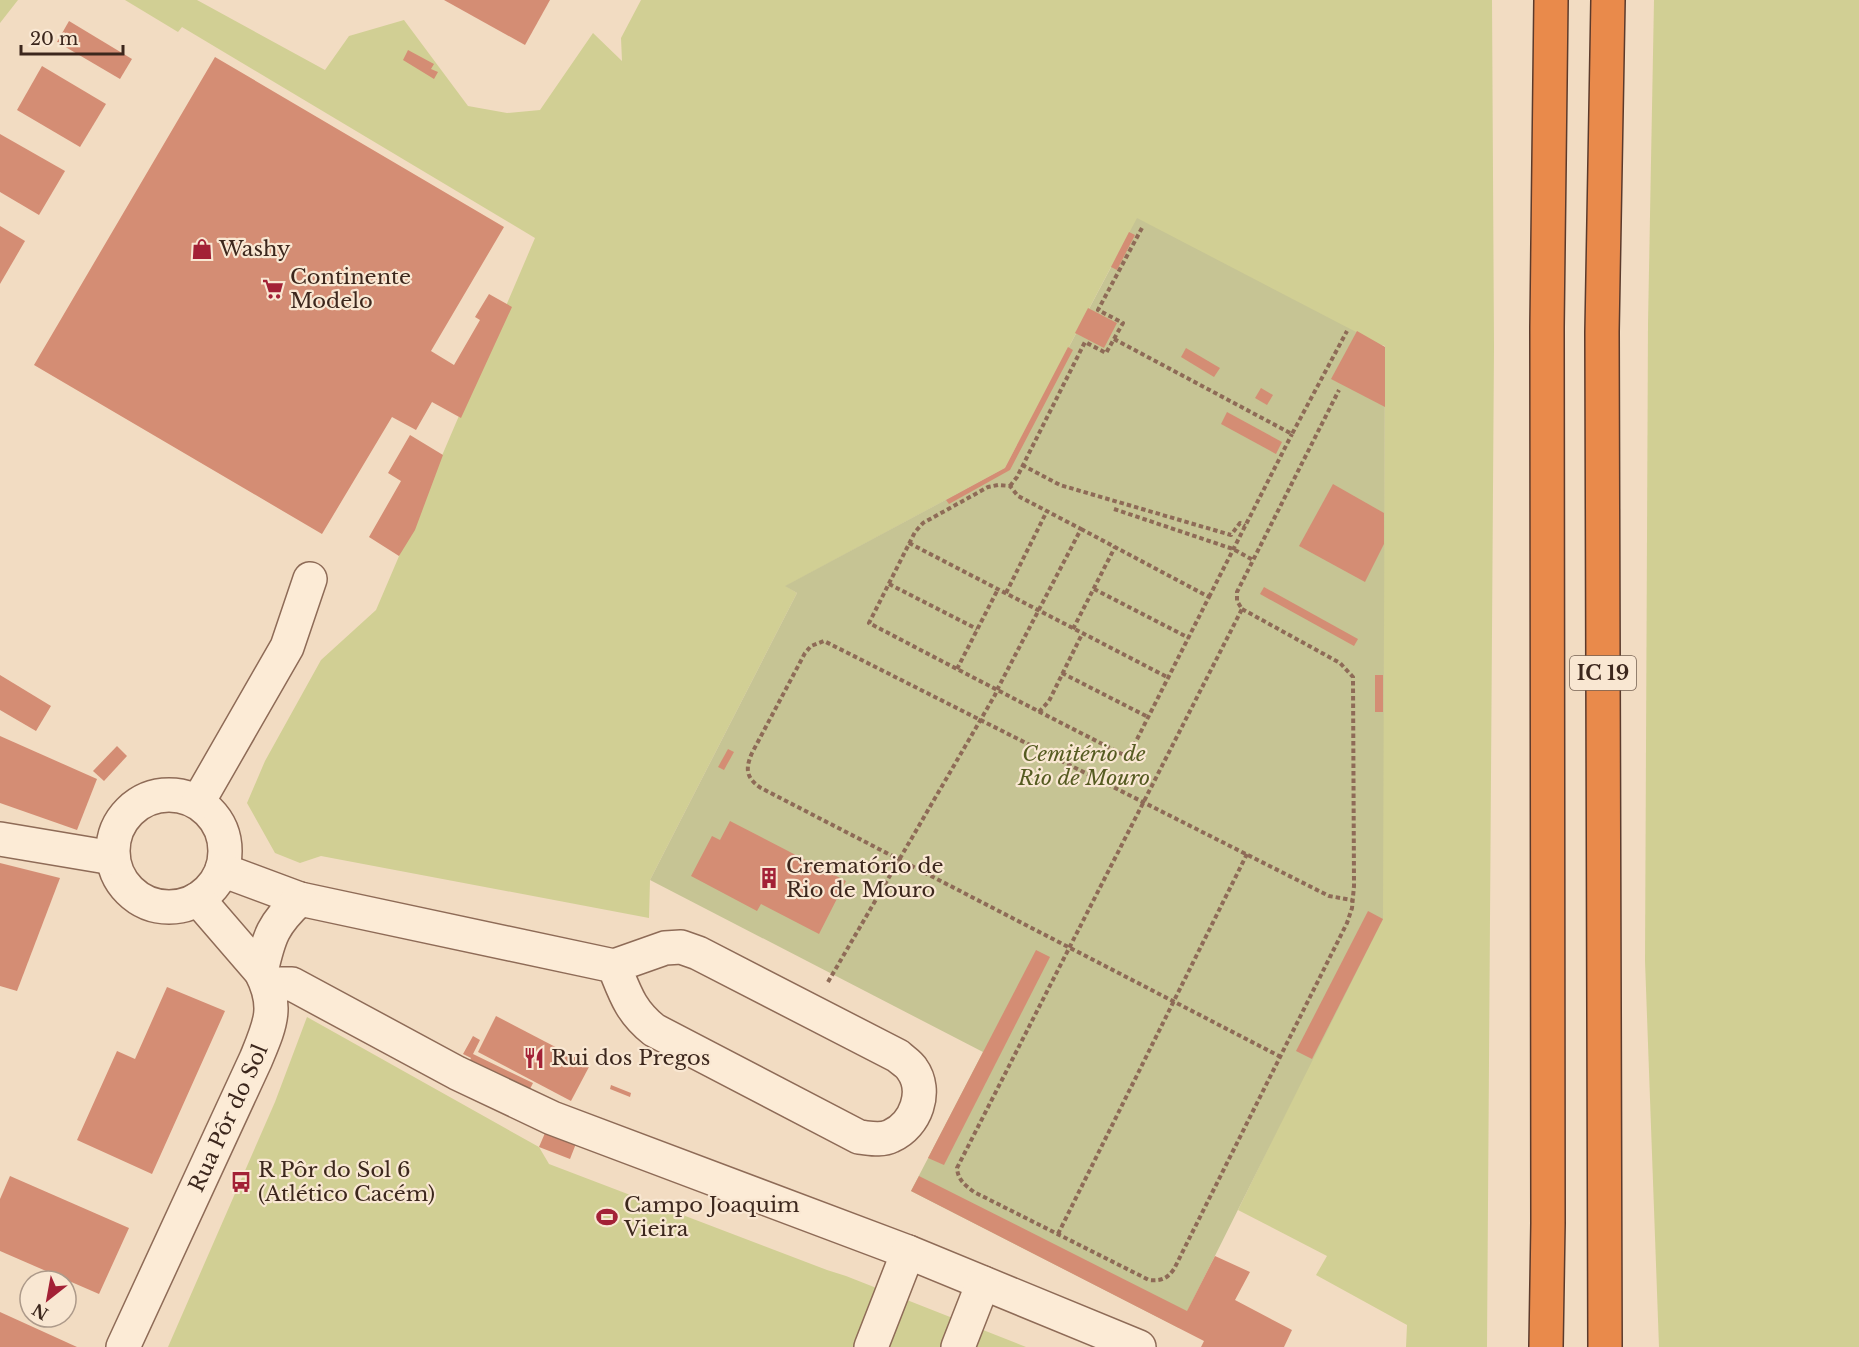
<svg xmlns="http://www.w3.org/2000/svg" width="1859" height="1347" font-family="'Libre Baskerville',serif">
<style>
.green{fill:#d1cf94}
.cemetery{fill:#c6c494}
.building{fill:#d48d74}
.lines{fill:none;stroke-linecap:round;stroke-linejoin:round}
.minor-casing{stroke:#8e6b57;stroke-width:36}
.highway-casing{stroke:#5b3a2c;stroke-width:36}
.path{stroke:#8e6b57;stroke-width:4;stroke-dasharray:4.5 3;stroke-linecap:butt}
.minor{stroke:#fcebd6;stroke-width:33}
.highway{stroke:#e98a4b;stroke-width:33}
.labels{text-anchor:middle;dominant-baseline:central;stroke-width:4.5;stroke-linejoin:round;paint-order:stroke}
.shield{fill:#f9e7d2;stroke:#756153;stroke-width:1.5}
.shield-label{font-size:20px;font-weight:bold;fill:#3c271d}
.poi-label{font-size:21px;fill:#3c271d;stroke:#f9e7d2;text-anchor:start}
.park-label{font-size:21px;font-style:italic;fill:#555b21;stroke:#f9e7d2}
.street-label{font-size:21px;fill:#3c271d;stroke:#f9e7d2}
</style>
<rect width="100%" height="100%" fill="#f2dcc2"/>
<!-- green -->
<g class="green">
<path d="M0,0H18L0,23Z"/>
<path d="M125,0H197L325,70L349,36L404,20L468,106L507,113L540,110L593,33L622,61L621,38L641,0H1492L1494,347L1487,1347H1406L1407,1325L1316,1275L1327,1256L1238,1210L1351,979L1383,712L1385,346L1111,267L1005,468L786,586L797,593L650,880L649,918L321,856L300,863L275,853L247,803L265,761L321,660L376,610L535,238L182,27L178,32Z"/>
<path d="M1654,0H1859V1347H1659L1645,961L1648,324Z"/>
<path d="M307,1017L539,1147L549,1164L827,1270L846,1276L1026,1347H168L275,1102Z"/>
</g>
<!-- cemetery -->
<path class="cemetery" d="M1137,218L1385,347L1383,919L1179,1328L911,1191L983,1052L650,880L797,593L785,586L1005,468Z"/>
<!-- building -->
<g class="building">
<path d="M444,0H550L525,45Z"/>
<path d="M69,21L132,59L120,79L57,42Z"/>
<path d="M408,50L434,64L431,69L438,72L434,79L403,60Z"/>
<path d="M215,57L504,227L431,351L454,365L480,320L475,317L489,294L512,307L461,418L432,402L416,430L392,417L322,534L34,365Z"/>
<path d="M42,66L106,104L80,147L17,110Z"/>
<path d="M0,134L65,171L39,215L0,192Z"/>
<path d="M0,226L25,241L0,284Z"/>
<path d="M1129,232L1135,235L1117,270L1111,267Z"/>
<path d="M1088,308L1117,323L1104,348L1075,333Z"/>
<path d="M1357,331L1385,347V407L1331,379Z"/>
<path d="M1068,347L1073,350L1010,470L949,504L946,500L1005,468Z"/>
<path d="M1186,348L1220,368L1214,377L1181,357Z"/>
<path d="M1261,388L1273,395L1267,405L1255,398Z"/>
<path d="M1227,412L1282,442L1276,454L1221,424Z"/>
<path d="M410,435L443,455L415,530L399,556L369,537L401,481L388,473Z"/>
<path d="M1333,484L1384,513V544L1365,582L1299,546Z"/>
<path d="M1264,587L1358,639L1354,646L1260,594Z"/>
<path d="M0,675L51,706L36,731L0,710Z"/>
<rect x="1375" y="675" width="8" height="37"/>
<path d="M0,736L97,779L77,830L0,803Z"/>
<path d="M117,746L127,756L104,781L93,771Z"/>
<path d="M728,749L734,752L724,770L718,767Z"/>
<path d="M730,821L846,881L819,934L761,904L757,911L691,876L712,836L720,840Z"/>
<path d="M0,863L60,878L17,991L0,986Z"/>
<path d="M1368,911L1383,919L1312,1059L1296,1051Z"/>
<path d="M1036,950L1050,957L944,1165L928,1158Z"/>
<path d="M167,987L225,1011L152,1174L77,1140L117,1051L135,1059Z"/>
<path d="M496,1016L590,1065L571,1101L478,1052Z"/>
<path d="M473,1036L480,1040L473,1054L533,1083L527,1095L467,1067L471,1058L463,1054Z"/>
<path d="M611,1085L631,1093L630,1097L610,1089Z"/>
<path d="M545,1133L556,1137L557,1134L577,1141L570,1159L539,1147Z"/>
<path d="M10,1176L129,1228L99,1294L0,1251V1199Z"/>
<path d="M919,1176L1187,1311L1215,1256L1250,1272L1235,1300L1292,1330L1284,1347H1201L1204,1341L911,1191Z"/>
<path d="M0,1312L77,1347H0Z"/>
</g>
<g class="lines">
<defs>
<g id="minor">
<circle cx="169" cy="851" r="56"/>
<path d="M198,802L287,647L310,579"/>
<path d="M0,839L113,858"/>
<path d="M222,870L300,899L614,966L665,948L681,947L698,953L898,1056C902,1060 909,1064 912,1069C928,1091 916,1125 891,1136C881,1141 870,1138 859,1137L654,1030C630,1011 625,993 614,966"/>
<path d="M261,972C269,936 273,924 300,899"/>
<path d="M267,984H292L457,1073L552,1118L908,1252L1139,1347"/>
<path id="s1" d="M123,1347L256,1059C270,1025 279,1007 261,972L198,899"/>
<path d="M871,1347L908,1252"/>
<path d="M958,1347L983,1283"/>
</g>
<g id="highway">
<path d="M1546,1347L1548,1223L1547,327L1551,0"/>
<path d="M1605,1347L1602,332L1608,0"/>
</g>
</defs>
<!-- minor casing -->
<use href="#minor" class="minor-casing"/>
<!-- highway casing -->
<use href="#highway" class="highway-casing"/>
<!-- path -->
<g class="path">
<path d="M1114,339L1292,434L1347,331"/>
<path d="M1022,465L1060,485L1231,535L1240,523L1245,526"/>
<path d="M1010,486L1017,477L1085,342L1106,353L1123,323L1098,310L1143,226"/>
<path d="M1114,509L1233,549L1253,560"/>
<path d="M909,543L1169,678"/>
<path d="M889,584L977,629"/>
<path d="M1094,589L1189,638"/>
<path d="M1006,593L1047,511"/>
<path d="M1209,597L1292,434"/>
<path d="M1242,609L1340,663L1353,677L1354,886L1352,908L1347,923L1174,1269C1167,1279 1161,1281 1149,1280L974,1192C965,1185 958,1180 957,1168L1242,609L1237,601V592L1339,390"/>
<path d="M1073,629L1115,547"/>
<path d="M957,669L998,589"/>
<path d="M1062,673L1148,717"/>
<path d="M1039,712L1049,701L1082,634"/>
<path d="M828,982L995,695L997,690L1081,529L1018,496L1010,486L998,485L988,487L923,523L915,532L869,623C955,668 1041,713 1128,757L1209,597L1081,529"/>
<path d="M1281,1057L761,788C746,778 745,769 752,753L805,653L811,646L824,641L1329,896L1352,900"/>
<path d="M1058,1234L1247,854"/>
</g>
<!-- minor -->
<use href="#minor" class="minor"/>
<!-- highway -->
<use href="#highway" class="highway"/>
</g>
<!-- icons -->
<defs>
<symbol id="shop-bare" viewBox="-9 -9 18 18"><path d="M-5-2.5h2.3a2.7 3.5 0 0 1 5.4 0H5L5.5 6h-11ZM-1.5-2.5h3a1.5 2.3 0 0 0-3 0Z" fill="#a32136" stroke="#f9e7d2" stroke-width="2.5" paint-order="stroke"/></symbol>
<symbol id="supermarket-bare" viewBox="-9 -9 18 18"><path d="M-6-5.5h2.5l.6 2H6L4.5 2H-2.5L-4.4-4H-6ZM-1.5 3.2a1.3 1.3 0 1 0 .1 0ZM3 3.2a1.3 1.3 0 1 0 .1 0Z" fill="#a32136" stroke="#f9e7d2" stroke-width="2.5" paint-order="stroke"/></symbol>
<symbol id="building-bare" viewBox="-9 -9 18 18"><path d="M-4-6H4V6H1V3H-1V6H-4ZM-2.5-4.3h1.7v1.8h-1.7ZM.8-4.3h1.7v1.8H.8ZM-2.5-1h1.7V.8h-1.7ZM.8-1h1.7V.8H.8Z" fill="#a32136" stroke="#f9e7d2" stroke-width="2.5" paint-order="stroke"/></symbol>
<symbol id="restaurant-bare" viewBox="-9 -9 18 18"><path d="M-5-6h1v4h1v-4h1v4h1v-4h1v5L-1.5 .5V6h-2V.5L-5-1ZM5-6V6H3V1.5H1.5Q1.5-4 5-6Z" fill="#a32136" stroke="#f9e7d2" stroke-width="2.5" paint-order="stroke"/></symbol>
<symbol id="bus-bare" viewBox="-9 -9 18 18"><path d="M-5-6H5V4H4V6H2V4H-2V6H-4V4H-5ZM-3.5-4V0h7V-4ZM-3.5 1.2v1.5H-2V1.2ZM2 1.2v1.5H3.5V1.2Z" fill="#a32136" stroke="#f9e7d2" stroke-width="2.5" paint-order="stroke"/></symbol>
<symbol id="stadium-bare" viewBox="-9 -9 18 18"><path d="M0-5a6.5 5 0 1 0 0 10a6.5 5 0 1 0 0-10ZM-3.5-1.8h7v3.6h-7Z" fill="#a32136" stroke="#f9e7d2" stroke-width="2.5" paint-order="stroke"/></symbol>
</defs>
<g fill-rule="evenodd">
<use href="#shop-bare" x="187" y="234" width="30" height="30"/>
<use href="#supermarket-bare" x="258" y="274" width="30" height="30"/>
<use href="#building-bare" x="754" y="863" width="30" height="30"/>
<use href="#restaurant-bare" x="519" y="1043" width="30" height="30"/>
<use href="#bus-bare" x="226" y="1167" width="30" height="30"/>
<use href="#stadium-bare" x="592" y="1202" width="30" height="30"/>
</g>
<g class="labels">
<!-- shield labels -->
<rect class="shield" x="1570" y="656" width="66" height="34" rx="4.5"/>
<g class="shield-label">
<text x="1603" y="673">IC 19</text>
</g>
<!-- poi labels -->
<g class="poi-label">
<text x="219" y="249">Washy</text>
<text x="290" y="277">Continente<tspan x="290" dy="24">Modelo</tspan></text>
<text x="786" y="866">Crematório de<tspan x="786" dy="24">Rio de Mouro</tspan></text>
<text x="551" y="1058">Rui dos Pregos</text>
<text x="258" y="1170">R Pôr do Sol 6<tspan x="258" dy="24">(Atlético Cacém)</tspan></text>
<text x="624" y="1205">Campo Joaquim<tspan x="624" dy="24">Vieira</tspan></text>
</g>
<!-- park labels -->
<g class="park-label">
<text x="1084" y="754">Cemitério de<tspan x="1084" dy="24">Rio de Mouro</tspan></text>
</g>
<!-- street labels -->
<g class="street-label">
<text stroke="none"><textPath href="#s1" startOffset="252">Rua Pôr do Sol</textPath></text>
</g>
</g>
<!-- north arrow -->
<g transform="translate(48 1299) rotate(211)"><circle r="28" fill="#f9e7d2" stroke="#ad9a8a" stroke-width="1.5"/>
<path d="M0-4.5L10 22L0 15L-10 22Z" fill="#a32136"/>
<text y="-9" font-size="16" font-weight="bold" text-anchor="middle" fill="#3c271d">N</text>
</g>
<!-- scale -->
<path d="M21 45v9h102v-9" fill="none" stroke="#3c271d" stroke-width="3"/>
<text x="30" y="45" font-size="18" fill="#3c271d" stroke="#f9e7d2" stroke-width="4.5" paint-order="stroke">20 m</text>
</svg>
